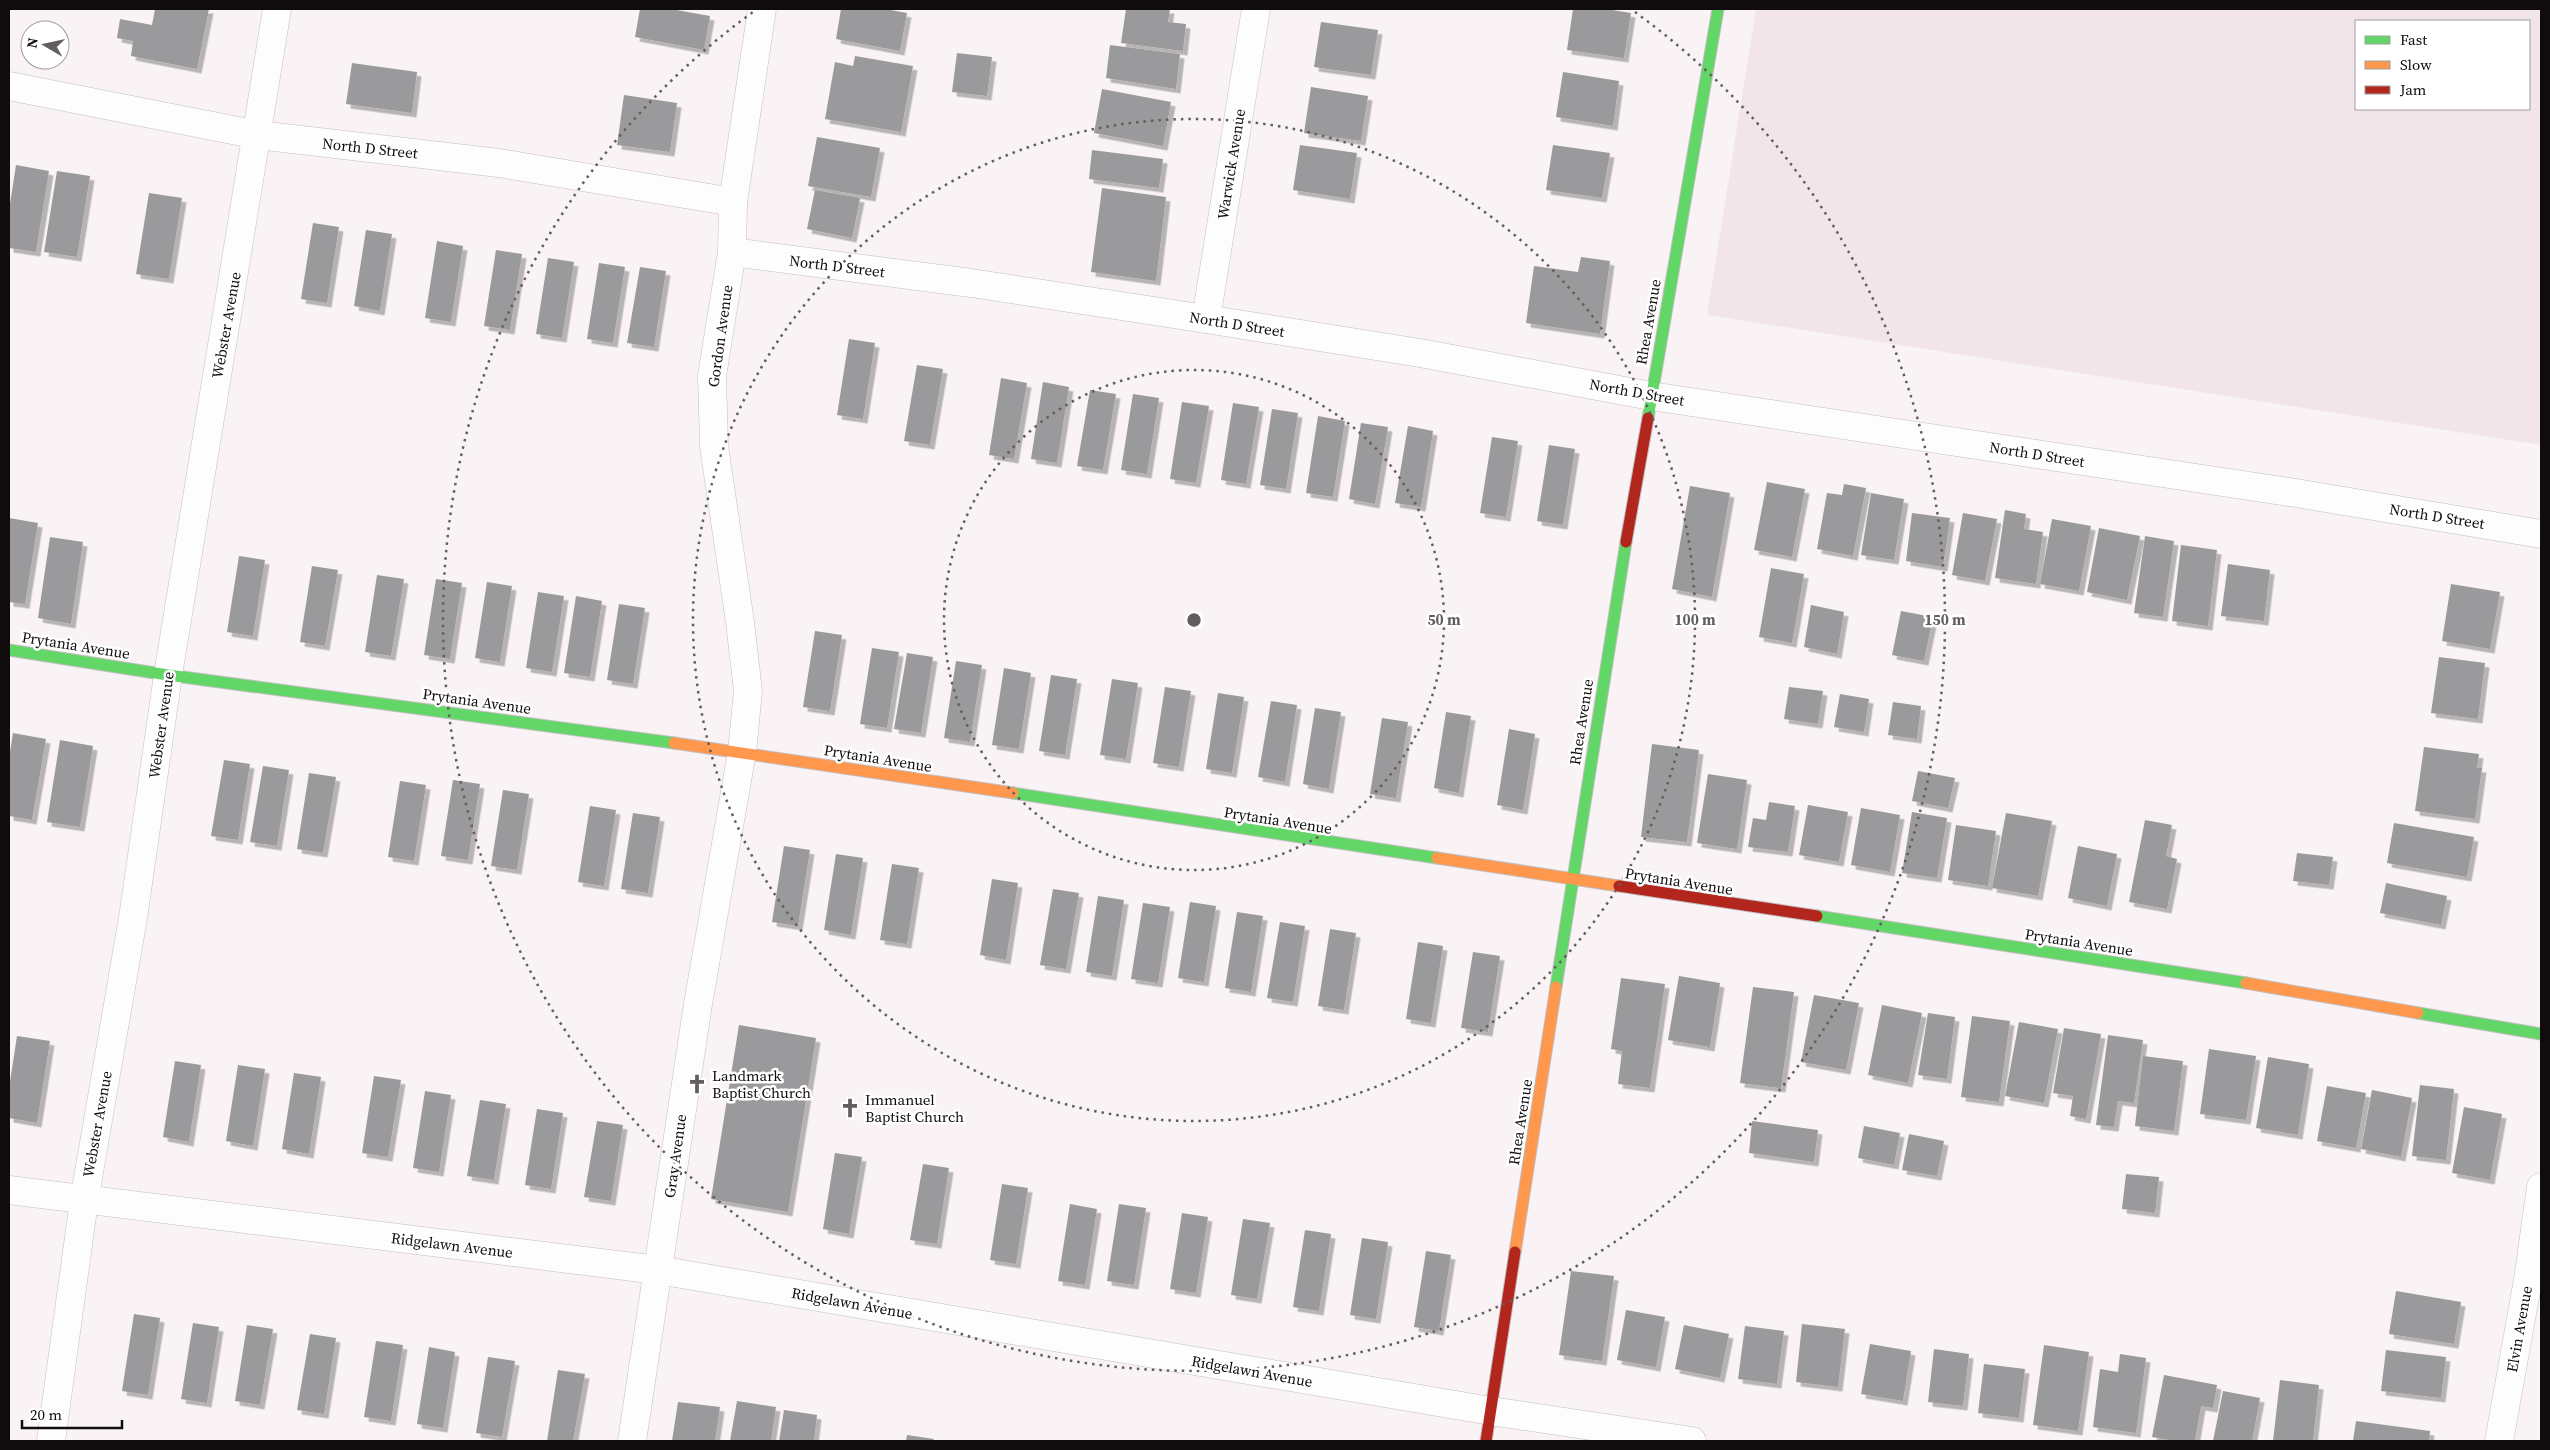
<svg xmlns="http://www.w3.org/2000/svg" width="2550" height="1450" font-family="'Source Serif 4',serif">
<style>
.built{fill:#f2e5ea;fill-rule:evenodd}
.building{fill:#9a999b;filter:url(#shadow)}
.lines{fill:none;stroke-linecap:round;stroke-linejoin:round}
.street-casing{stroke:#c3bec0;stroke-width:29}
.fast-casing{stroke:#c3bec0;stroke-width:13}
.slow-casing{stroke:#c3bec0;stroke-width:13}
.jam-casing{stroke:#c3bec0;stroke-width:13}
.street{stroke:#fefdfe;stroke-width:28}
.fast{stroke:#63d668;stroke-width:11}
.slow{stroke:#ff974d;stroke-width:11}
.jam{stroke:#b3261e;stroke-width:11}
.ring{fill:none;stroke:#625d5f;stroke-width:2.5;stroke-dasharray:2.5 5}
.labels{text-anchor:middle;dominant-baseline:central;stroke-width:5;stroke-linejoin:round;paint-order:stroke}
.street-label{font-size:15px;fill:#100c0e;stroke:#fff}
.poi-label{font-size:15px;fill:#100c0e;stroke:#fff;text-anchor:start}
.centre{fill:#625d5f;stroke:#fff;stroke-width:2.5}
.ring-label{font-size:15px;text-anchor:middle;font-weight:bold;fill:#625d5f;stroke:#fff;stroke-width:5;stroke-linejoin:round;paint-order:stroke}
</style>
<defs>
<filter id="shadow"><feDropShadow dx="4.5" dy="4.5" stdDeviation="0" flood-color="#0004"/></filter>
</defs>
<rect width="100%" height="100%" fill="#f9f3f6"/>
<!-- built -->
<path class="built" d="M1756,9H2541V445L1707,315ZM2356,21H2529V109H2356Z"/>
<!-- building -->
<g class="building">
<path d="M155,9H209L197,69L131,56L133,41L117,38L120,19L152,25Z"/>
<path d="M640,9H671L710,16L704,50L635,37Z"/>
<path d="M841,9H885L907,13L900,51L836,39Z"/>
<path d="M1126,9H1170L1168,22L1186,24L1183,51L1121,43Z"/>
<path d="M1573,9H1606L1631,13L1624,58L1567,50Z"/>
<path d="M1321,22L1378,30L1371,75L1314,67Z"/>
<path d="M1110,45L1180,54L1176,89L1106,78Z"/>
<path d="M957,53L992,57L987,96L952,92Z"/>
<path d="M855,56L913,66L901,132L825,119L835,62L853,66Z"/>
<path d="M352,63L417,72L412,113L346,104Z"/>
<path d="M1563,72L1619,81L1613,126L1556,117Z"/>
<path d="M1311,87L1368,96L1361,141L1304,133Z"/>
<path d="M1102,89L1171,102L1163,146L1094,133Z"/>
<path d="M624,95L677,103L670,152L617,145Z"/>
<path d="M817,137L880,148L871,197L808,186Z"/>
<path d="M1300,145L1357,153L1350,199L1293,190Z"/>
<path d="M1553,145L1610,153L1602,198L1546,190Z"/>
<path d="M1092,150L1163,159L1159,188L1089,179Z"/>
<path d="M16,165L49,171L36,252L9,248V210Z"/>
<path d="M57,171L90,176L77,257L44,252Z"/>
<path d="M1102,188L1166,197L1156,281L1091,272Z"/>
<path d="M815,190L860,198L852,238L807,229Z"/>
<path d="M149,193L182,198L169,279L136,274Z"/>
<path d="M313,223L339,227L327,303L301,299Z"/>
<path d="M366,230L392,234L380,311L354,306Z"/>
<path d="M437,241L463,246L451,322L425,318Z"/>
<path d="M496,250L522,254L510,330L484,326Z"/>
<path d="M1581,257L1610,261L1600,334L1526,323L1534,266L1578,272Z"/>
<path d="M548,258L574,262L562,338L536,334Z"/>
<path d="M599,263L625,267L613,343L587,339Z"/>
<path d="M640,267L666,271L654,347L627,343Z"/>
<path d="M849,339L875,343L863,419L837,415Z"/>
<path d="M917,365L943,369L930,445L904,441Z"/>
<path d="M1001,378L1027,383L1014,459L989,455Z"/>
<path d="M1043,382L1069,387L1057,463L1031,459Z"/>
<path d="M1090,390L1116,394L1103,470L1077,466Z"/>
<path d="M1133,394L1159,398L1147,474L1121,470Z"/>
<path d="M1182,402L1209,406L1196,483L1170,479Z"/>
<path d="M1233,403L1259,407L1246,484L1221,480Z"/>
<path d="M1272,409L1298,413L1286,489L1260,485Z"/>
<path d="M1318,416L1345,421L1333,497L1306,493Z"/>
<path d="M1361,423L1388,427L1375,504L1349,499Z"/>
<path d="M1408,426L1433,431L1421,507L1395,503Z"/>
<path d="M1492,437L1518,441L1506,517L1480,513Z"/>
<path d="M1549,445L1575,449L1563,525L1537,521Z"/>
<path d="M1767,482L1805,489L1792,557L1754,550Z"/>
<path d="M1844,484L1866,488L1853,556L1817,549L1827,493L1842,495Z"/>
<path d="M1690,486L1730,493L1712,597L1672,589Z"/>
<path d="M1871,493L1904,499L1894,560L1861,555Z"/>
<path d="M2005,510L2026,514L2024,529L2043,532L2036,584L1995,578Z"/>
<path d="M1912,513L1950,518L1943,567L1906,561Z"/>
<path d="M1963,513L1997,519L1985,581L1952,575Z"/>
<path d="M9,518L38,523L25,604L9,602Z"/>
<path d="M2052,519L2091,526L2079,591L2040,584Z"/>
<path d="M2099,528L2140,536L2127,600L2087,592Z"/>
<path d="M2145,536L2174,541L2163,617L2134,613Z"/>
<path d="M50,537L83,542L71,624L38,618Z"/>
<path d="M2181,545L2217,550L2208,626L2172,621Z"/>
<path d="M239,556L265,560L253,636L227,632Z"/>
<path d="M2228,564L2270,570L2264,621L2221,616Z"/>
<path d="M312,566L338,570L325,646L300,642Z"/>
<path d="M1771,568L1804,574L1792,643L1759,637Z"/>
<path d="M377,575L404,579L391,656L365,652Z"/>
<path d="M436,579L462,583L450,659L424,655Z"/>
<path d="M487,582L512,586L500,662L475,658Z"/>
<path d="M2451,584L2500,592L2490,649L2442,641Z"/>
<path d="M538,592L564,596L552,672L526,668Z"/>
<path d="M576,596L602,601L590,677L564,673Z"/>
<path d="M619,604L645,608L633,684L607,680Z"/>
<path d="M1811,605L1844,612L1837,654L1804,647Z"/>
<path d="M1901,611L1933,617L1924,661L1892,655Z"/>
<path d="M815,631L842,635L830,711L803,707Z"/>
<path d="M872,648L899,652L887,728L860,724Z"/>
<path d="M907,653L933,657L921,733L894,729Z"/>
<path d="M2439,657L2485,663L2478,719L2431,713Z"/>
<path d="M956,661L982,665L970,742L944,738Z"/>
<path d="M1004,668L1031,673L1019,749L992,745Z"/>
<path d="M1051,675L1077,679L1065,755L1039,751Z"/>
<path d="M1112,679L1138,683L1126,759L1100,755Z"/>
<path d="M1165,687L1191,691L1179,767L1153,763Z"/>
<path d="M1789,687L1823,691L1818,724L1784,719Z"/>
<path d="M1218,693L1244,697L1232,773L1206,769Z"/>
<path d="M1840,694L1869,699L1864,732L1834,727Z"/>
<path d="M1271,701L1297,705L1285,782L1258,777Z"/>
<path d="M1893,702L1921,706L1917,739L1888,735Z"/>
<path d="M1315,708L1341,712L1329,789L1303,784Z"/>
<path d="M1446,712L1471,716L1459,793L1434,788Z"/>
<path d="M1382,718L1408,722L1396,798L1370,794Z"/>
<path d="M1509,729L1535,734L1523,810L1497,805Z"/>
<path d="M13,733L46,739L32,820L9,816V758Z"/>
<path d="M60,740L93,746L80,827L47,822Z"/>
<path d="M1652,744L1699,750L1687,842L1641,837Z"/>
<path d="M2424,747L2479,754L2477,768H2482L2475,819L2415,811Z"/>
<path d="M224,760L250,764L238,840L211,836Z"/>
<path d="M263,766L289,770L277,846L250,842Z"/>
<path d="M1918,771L1955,778L1948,808L1912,801Z"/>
<path d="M309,773L336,777L323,853L297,849Z"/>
<path d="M1708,774L1747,780L1737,849L1697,843Z"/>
<path d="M453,780L480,784L468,860L441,856Z"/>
<path d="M400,781L426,785L414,861L388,857Z"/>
<path d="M503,790L529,794L517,870L491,866Z"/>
<path d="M1769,802L1795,806L1788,852L1748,847L1753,818L1766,820Z"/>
<path d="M1808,805L1848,812L1839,862L1799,855Z"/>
<path d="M590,806L616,810L604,886L578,882Z"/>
<path d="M1861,808L1900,815L1890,872L1851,865Z"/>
<path d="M1912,812L1947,818L1937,878L1902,873Z"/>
<path d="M633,813L660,817L648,893L621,889Z"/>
<path d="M2006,813L2052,821L2038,896L1992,888Z"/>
<path d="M2145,820L2172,825L2166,856L2177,859L2167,909L2129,902Z"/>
<path d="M2394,823L2474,837L2467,877L2387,863Z"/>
<path d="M1956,825L1996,831L1988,886L1948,880Z"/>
<path d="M784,846L810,850L798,926L772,922Z"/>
<path d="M2078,846L2117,854L2107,906L2068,898Z"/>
<path d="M2297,853L2333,857L2329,885L2293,881Z"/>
<path d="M836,854L863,858L851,935L824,930Z"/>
<path d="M892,864L919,868L907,944L880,940Z"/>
<path d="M992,879L1018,883L1006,960L980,955Z"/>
<path d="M2386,883L2447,896L2441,925L2380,913Z"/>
<path d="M1053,889L1079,893L1066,969L1040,965Z"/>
<path d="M1098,896L1124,900L1112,976L1086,972Z"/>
<path d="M1190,902L1216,906L1204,982L1178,978Z"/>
<path d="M1143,903L1170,907L1158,983L1131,979Z"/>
<path d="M1237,912L1263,916L1251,992L1225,988Z"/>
<path d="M1280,922L1305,926L1293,1002L1267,998Z"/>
<path d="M1330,929L1356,933L1344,1010L1318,1006Z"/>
<path d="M1418,942L1443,946L1431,1023L1406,1019Z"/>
<path d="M1473,952L1500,956L1488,1032L1461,1028Z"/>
<path d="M1679,976L1720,983L1710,1047L1668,1040Z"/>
<path d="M1621,978L1665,984L1650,1088L1618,1084L1622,1051L1611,1049Z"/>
<path d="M1753,987L1794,992L1781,1088L1740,1083Z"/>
<path d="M1814,995L1859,1003L1846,1070L1801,1062Z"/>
<path d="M1882,1005L1922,1013L1908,1083L1868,1075Z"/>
<path d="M1928,1013L1955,1017L1947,1079L1918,1075Z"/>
<path d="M1972,1016L2010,1021L1999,1102L1961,1097Z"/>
<path d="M2019,1022L2058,1029L2044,1103L2005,1096Z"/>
<path d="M739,1025L816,1038L788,1212L711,1199Z"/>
<path d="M2064,1028L2101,1034L2086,1119L2070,1116L2073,1096L2053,1093Z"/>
<path d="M2108,1035L2143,1040L2134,1103L2118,1101L2114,1127L2096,1125Z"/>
<path d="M17,1036L50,1041L37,1123L9,1118V1088Z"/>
<path d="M2209,1049L2256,1056L2246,1120L2200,1114Z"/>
<path d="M2143,1056L2183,1061L2174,1131L2135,1126Z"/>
<path d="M2268,1057L2309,1064L2298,1135L2256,1128Z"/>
<path d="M175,1061L201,1065L189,1142L163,1137Z"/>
<path d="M238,1065L265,1069L253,1146L226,1141Z"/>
<path d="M294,1073L321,1077L309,1154L282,1149Z"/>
<path d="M374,1076L401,1080L388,1157L362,1153Z"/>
<path d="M2420,1085L2454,1089L2446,1160L2412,1156Z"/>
<path d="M2327,1086L2366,1093L2356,1148L2317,1141Z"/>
<path d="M2372,1090L2412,1098L2401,1157L2361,1149Z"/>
<path d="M425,1091L451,1095L439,1172L413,1168Z"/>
<path d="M480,1100L506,1104L494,1180L467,1176Z"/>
<path d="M2464,1107L2502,1114L2490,1180L2452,1173Z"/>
<path d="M537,1109L563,1113L551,1189L525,1185Z"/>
<path d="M597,1121L623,1125L611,1201L584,1197Z"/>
<path d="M1752,1121L1818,1130L1814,1162L1749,1153Z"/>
<path d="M1864,1126L1900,1133L1894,1165L1858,1158Z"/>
<path d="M1909,1134L1944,1141L1937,1176L1902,1170Z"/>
<path d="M835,1153L862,1157L849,1234L823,1229Z"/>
<path d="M923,1164L949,1168L937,1244L910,1240Z"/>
<path d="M2126,1174L2159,1177L2155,1213L2122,1209Z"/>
<path d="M1002,1184L1028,1188L1016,1264L990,1260Z"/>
<path d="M1070,1204L1097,1209L1085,1285L1058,1281Z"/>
<path d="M1119,1204L1146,1208L1134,1285L1107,1281Z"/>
<path d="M1182,1213L1208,1217L1196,1293L1170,1289Z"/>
<path d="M1243,1219L1270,1223L1257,1299L1231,1295Z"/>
<path d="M1305,1230L1331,1234L1319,1311L1293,1307Z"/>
<path d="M1362,1238L1388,1242L1376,1319L1350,1315Z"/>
<path d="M1426,1251L1451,1255L1439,1331L1414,1327Z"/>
<path d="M1571,1271L1614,1276L1602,1361L1559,1355Z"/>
<path d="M2396,1291L2461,1302L2454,1344L2389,1334Z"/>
<path d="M1626,1310L1665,1317L1656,1367L1617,1360Z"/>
<path d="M134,1314L160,1318L148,1395L122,1391Z"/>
<path d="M193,1323L219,1327L207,1403L181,1399Z"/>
<path d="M1802,1324L1845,1329L1838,1387L1796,1382Z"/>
<path d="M247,1325L273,1329L260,1405L235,1401Z"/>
<path d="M1684,1325L1729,1334L1720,1378L1675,1369Z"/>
<path d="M1745,1326L1784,1331L1777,1384L1738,1379Z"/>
<path d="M310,1334L336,1338L324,1414L297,1410Z"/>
<path d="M376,1341L403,1345L391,1421L364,1417Z"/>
<path d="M1870,1344L1911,1351L1903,1401L1861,1394Z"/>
<path d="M2044,1345L2089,1352L2078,1431L2033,1425Z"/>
<path d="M429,1347L455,1352L443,1428L417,1424Z"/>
<path d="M1934,1349L1969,1354L1963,1406L1928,1402Z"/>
<path d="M2386,1350L2446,1357L2441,1398L2381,1391Z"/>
<path d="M2120,1354L2146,1358L2136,1433L2093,1427L2100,1369L2118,1372Z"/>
<path d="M488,1357L515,1361L502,1437L476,1433Z"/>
<path d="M1984,1364L2025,1369L2019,1418L1978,1413Z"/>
<path d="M558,1370L585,1374L573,1441H547Z"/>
<path d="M2164,1375L2217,1385L2213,1408L2201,1406L2195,1441H2175L2152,1437Z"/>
<path d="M2280,1380L2319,1385L2313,1441H2273Z"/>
<path d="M2223,1391L2260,1398L2252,1441H2213Z"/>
<path d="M737,1401L776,1407L771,1441H730Z"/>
<path d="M678,1402L720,1407L715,1441H672Z"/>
<path d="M784,1410L817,1415L814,1441H779Z"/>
<path d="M2356,1421L2430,1431L2429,1441H2353Z"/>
<path d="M907,1435L934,1439L933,1441H906Z"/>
</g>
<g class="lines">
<defs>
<g id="street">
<path d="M9,86L258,135L499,163L733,202"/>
<path d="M732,252L971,283L1206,319L1420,353L1651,396L2296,493L2541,534"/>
<path d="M1206,319L1256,9"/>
<path d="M9,1190L658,1270L1491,1411L1692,1441"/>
<path d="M51,1441L84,1201L133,918L168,675L277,9"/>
<path d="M632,1441L698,1004L742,752L748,691L740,622L714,446L712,376L732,252L733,202L762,9"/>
<path d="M2499,1441L2528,1280L2541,1187"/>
</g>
<g id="fast">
<path d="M1648,418L1718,9"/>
<path d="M9,650L168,675L674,743"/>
<path d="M1013,793L1437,858"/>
<path d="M1817,916L2246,983"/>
<path d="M1556,987L1626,542"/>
<path d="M2418,1013L2541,1034"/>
</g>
<g id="slow">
<path d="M674,743L1013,793"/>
<path d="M1437,858L1619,886"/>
<path d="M2246,983L2418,1013"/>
<path d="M1515,1252L1556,987"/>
</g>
<g id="jam">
<path d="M1626,542L1648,418"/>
<path d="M1619,886L1817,916"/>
<path d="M1486,1441L1515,1252"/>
</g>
</defs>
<!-- street casing -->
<use href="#street" class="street-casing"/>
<!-- fast casing -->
<use href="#fast" class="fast-casing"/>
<!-- slow casing -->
<use href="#slow" class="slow-casing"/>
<!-- jam casing -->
<use href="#jam" class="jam-casing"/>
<!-- street -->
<use href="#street" class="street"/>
<!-- fast -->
<use href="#fast" class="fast"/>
<!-- slow -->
<use href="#slow" class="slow"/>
<!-- jam -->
<use href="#jam" class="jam"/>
</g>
<!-- distance rings -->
<g class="ring">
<circle cx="1194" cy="620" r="250"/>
<circle cx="1194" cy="620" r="501"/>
<path d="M1635 12A751 751 0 1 1 753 12"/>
</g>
<!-- icons -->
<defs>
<symbol id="church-bare" viewBox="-9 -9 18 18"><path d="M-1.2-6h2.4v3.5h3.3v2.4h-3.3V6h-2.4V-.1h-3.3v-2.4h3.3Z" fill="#625d5f" stroke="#fff" stroke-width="2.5" paint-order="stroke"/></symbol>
</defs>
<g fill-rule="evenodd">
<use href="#church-bare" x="683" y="1070" width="28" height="28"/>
<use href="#church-bare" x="836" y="1094" width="28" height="28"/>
</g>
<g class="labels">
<!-- street labels -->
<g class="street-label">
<text transform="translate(370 148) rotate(6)">North D Street</text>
<text transform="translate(1231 164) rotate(-81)">Warwick Avenue</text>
<text transform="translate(837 266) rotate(7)">North D Street</text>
<text transform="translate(1648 322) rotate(-80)">Rhea Avenue</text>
<text transform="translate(1237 324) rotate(9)">North D Street</text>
<text transform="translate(226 325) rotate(-80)">Webster Avenue</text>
<text transform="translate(720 336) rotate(-82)">Gordon Avenue</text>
<text transform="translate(1637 392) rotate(10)">North D Street</text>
<text transform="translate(2037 454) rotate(9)">North D Street</text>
<text transform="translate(2437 516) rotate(9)">North D Street</text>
<text transform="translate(76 645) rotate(9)">Prytania Avenue</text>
<text transform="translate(477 701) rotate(8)">Prytania Avenue</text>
<text transform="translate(1581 722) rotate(-81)">Rhea Avenue</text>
<text transform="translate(161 725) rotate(-82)">Webster Avenue</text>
<text transform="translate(878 758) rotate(9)">Prytania Avenue</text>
<text transform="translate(1278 820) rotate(9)">Prytania Avenue</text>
<text transform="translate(1679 881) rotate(9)">Prytania Avenue</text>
<text transform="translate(2079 942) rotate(9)">Prytania Avenue</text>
<text transform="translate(1520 1122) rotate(-81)">Rhea Avenue</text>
<text transform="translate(97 1124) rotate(-80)">Webster Avenue</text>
<text transform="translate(675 1156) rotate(-82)">Gray Avenue</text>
<text transform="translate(452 1245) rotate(7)">Ridgelawn Avenue</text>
<text transform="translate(852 1303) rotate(10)">Ridgelawn Avenue</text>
<text transform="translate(2519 1329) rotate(-80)">Elvin Avenue</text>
<text transform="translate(1252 1371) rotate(10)">Ridgelawn Avenue</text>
</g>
<!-- poi labels -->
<g class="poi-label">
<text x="712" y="1075">Landmark<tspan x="712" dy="17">Baptist Church</tspan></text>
<text x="865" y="1099">Immanuel<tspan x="865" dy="17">Baptist Church</tspan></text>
</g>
</g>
<circle cx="1194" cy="620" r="8" class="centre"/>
<g class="ring-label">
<text x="1444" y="625">50 m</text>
<text x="1695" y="625">100 m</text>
<text x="1945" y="625">150 m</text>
</g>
<!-- border -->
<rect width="2550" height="1450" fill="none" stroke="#100c0e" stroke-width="20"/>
<!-- legend -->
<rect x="2355" y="20" width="175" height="90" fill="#ffffff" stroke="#9f9e9f"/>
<rect x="2365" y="36" width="25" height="8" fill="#63d668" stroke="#9f9e9f"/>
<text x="2400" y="45" font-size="15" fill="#100c0e">Fast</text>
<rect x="2365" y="61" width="25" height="8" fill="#ff974d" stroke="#9f9e9f"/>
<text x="2400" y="70" font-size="15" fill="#100c0e">Slow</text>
<rect x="2365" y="86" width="25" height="8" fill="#b3261e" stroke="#9f9e9f"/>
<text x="2400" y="95" font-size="15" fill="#100c0e">Jam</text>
<!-- north arrow -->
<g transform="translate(45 45) rotate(279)"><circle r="24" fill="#ffffff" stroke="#9f9e9f"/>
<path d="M0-4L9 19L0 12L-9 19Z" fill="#625d5f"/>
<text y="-8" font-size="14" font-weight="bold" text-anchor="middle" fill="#100c0e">N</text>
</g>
<!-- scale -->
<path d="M22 1420v8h100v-8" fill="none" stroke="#100c0e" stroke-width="2.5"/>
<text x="30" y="1420" font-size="15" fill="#100c0e" stroke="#ffffff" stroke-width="4" paint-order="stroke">20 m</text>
</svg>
